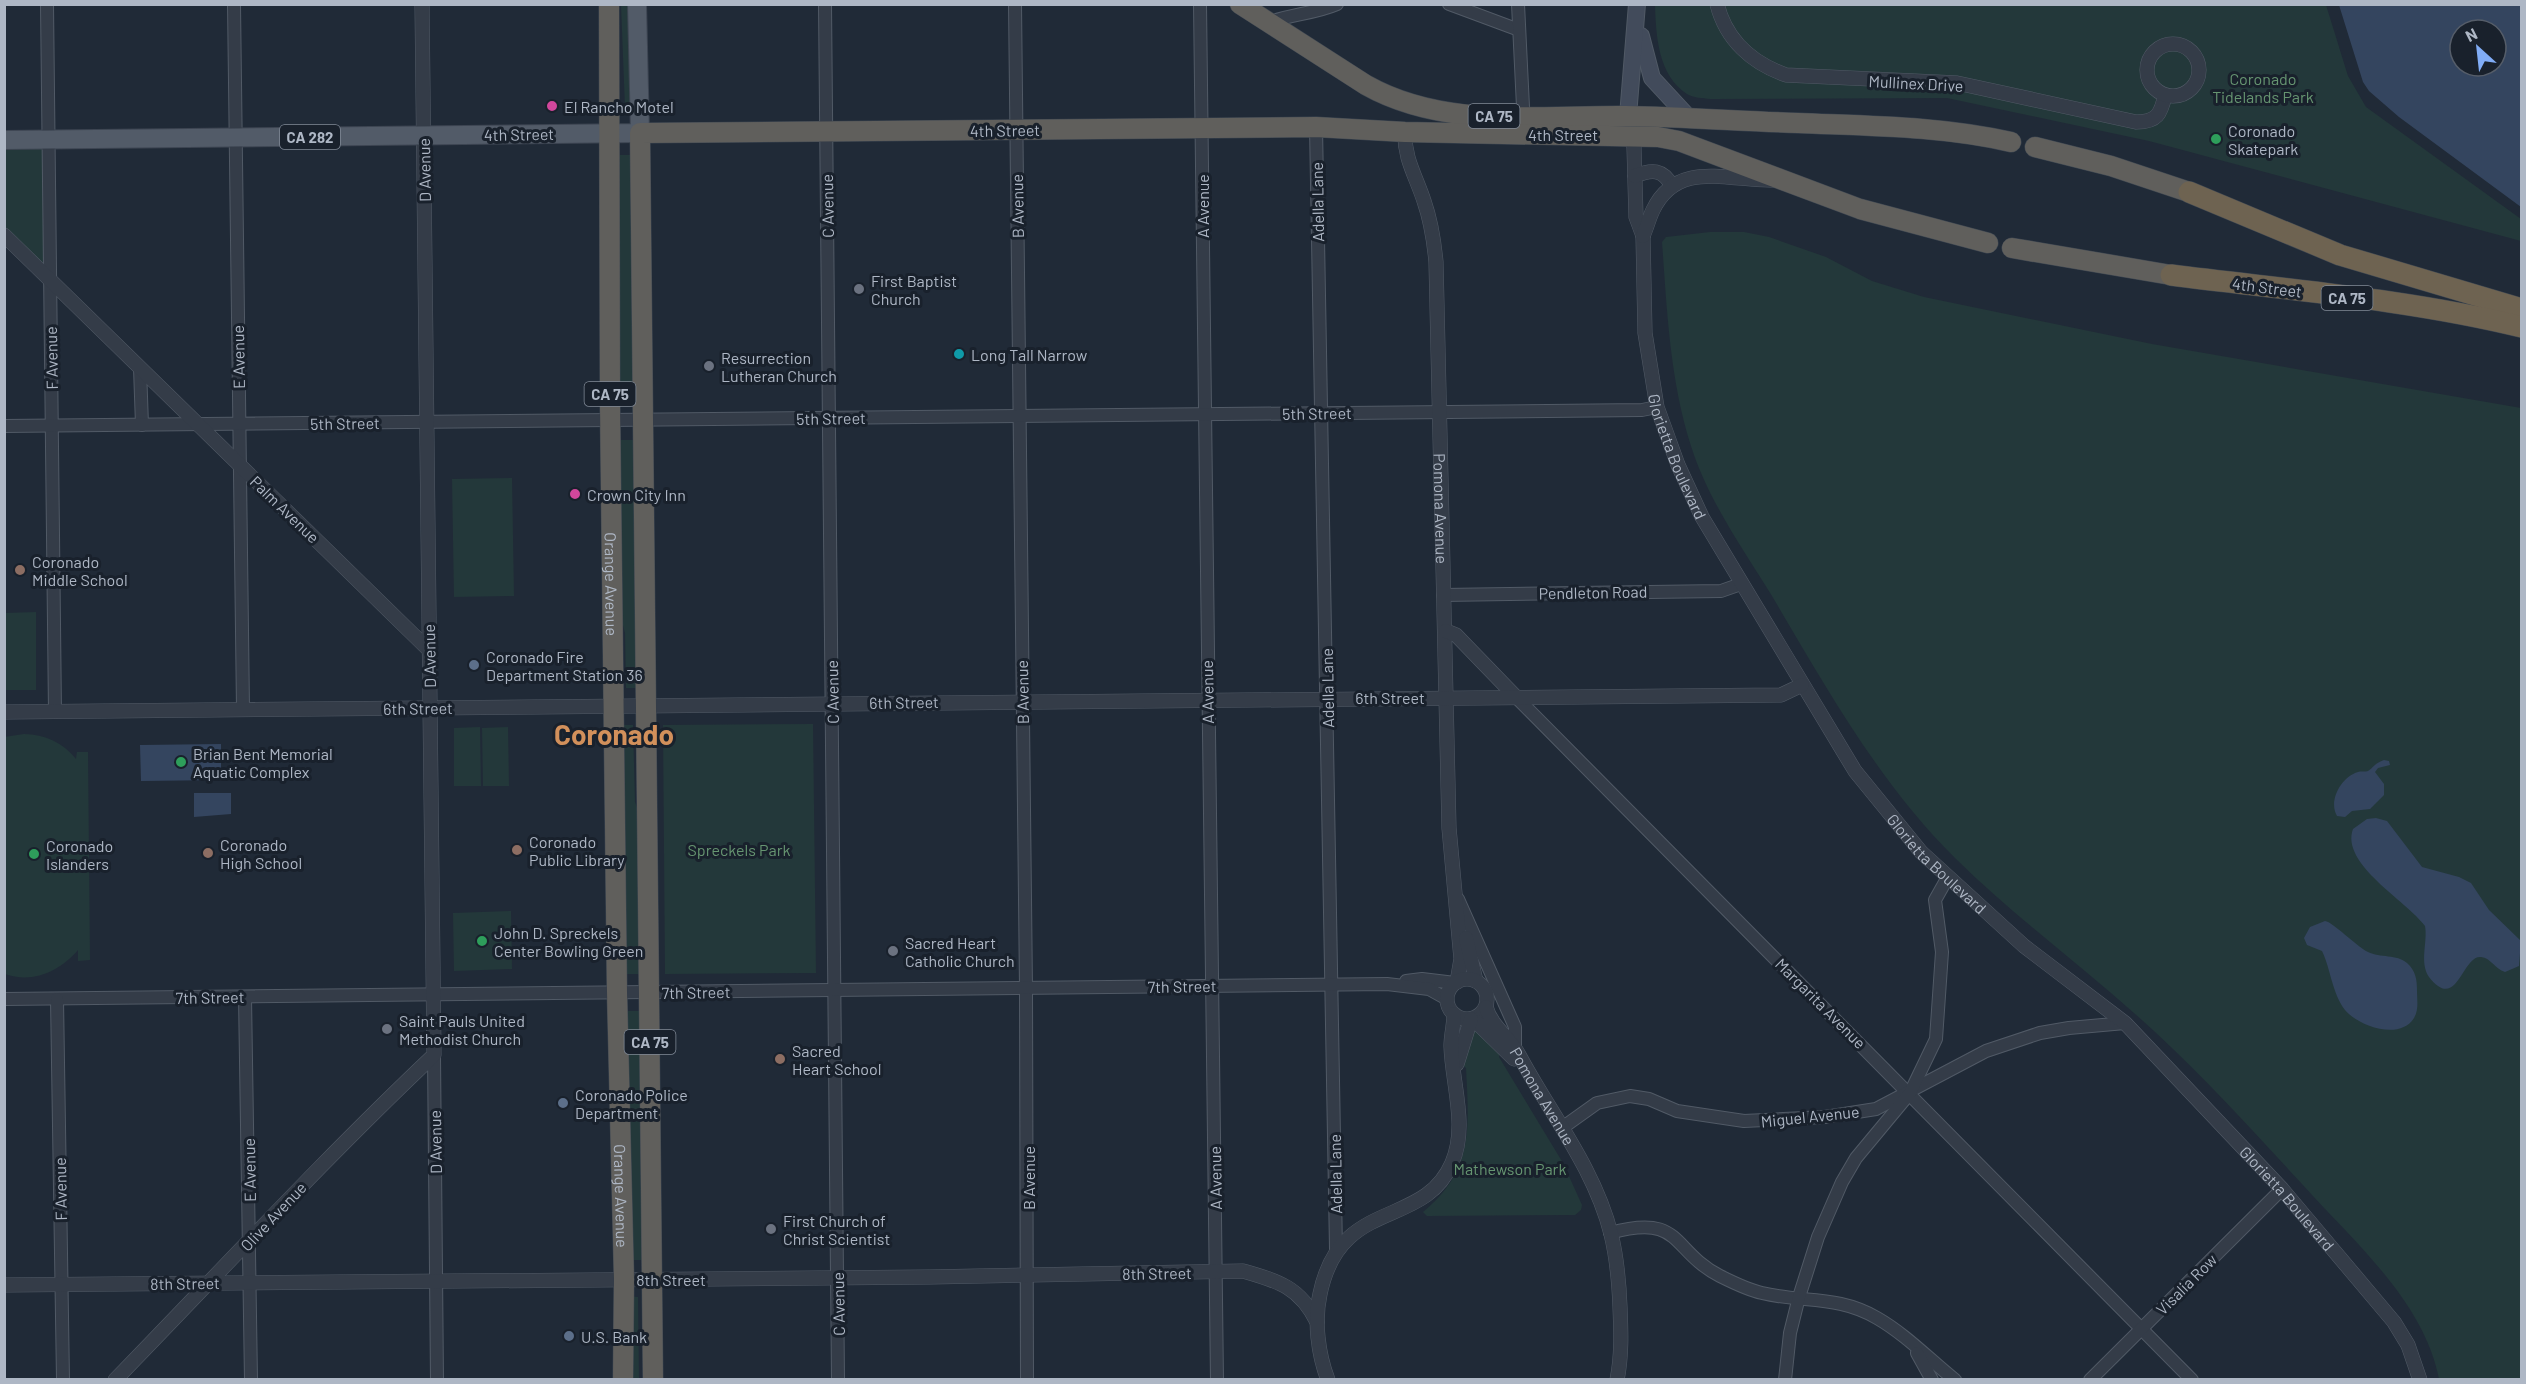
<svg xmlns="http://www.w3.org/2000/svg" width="2526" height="1384" font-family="Barlow,sans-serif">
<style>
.green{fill:#23383a}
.water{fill:#34455f;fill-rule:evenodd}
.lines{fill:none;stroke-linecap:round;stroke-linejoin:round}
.minor-casing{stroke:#515a66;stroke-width:14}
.tertiary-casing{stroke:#515a66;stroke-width:15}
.secondary-casing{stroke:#515a66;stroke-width:18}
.primary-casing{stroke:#3d4552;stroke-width:20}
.trunk-casing{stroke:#3e4752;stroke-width:21}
.motorway-casing{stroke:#3e4752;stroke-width:22}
.minor{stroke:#343c48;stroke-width:12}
.tertiary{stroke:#343c48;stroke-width:14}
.secondary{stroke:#424b5b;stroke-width:16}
.primary{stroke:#525b68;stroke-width:18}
.trunk{stroke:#605f5c;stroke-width:20}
.motorway{stroke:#6e6351;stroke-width:21}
.hotel-dot{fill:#d1479c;stroke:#19212c;stroke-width:2}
.leisure-dot{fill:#2e9e5b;stroke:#19212c;stroke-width:2}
.worship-dot{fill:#6b7280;stroke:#19212c;stroke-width:2}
.culture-dot{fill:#0f9aa8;stroke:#19212c;stroke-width:2}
.education-dot{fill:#8d6e63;stroke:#19212c;stroke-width:2}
.service-dot{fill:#5c6f8a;stroke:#19212c;stroke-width:2}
.labels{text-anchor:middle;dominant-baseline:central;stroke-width:6;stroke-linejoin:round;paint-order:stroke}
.shield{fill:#19212c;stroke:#818a97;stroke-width:1.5}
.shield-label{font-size:15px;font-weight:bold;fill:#aeb7c5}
.park-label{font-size:16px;fill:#669571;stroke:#19212c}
.street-label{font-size:16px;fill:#aeb7c5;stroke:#19212c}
.poi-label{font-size:16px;fill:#aeb7c5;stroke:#19212c;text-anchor:start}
.town-label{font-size:28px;font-weight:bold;fill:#d2905b;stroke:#19212c}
</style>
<rect width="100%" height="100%" fill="#202a37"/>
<!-- green -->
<g class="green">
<path d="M621,5H631L632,107L625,108Z"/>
<path d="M1655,5H2326L2348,76L2366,107L2521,219V241L2149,141L1947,98L1710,99C1703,98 1693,98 1687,94C1658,75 1656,36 1655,5Z"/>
<path d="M4,141H48L50,277L5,233Z"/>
<path d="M617,155H631L635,404L618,403Z"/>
<path d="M1710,232H1744L1769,237L1826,257L1872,281L1924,297L2152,344L2521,408V1379H2439C2424,1301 2353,1241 2302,1184C2254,1132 2206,1079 2154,1031C2089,971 2018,920 1955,858C1879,783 1826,687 1772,596C1743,549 1708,500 1691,446C1670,380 1667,311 1662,242L1666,237Z"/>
<path d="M618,440H634L638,688H626L625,633L621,618Z"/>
<path d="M512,478L514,596L454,597L452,479Z"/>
<path d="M36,612V690H5V613Z"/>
<path d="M813,724L816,973L665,974L663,725Z"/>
<path d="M621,725H633L635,802L639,813L641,974H623Z"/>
<path d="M480,727L481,786H454V728Z"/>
<path d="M508,727L509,786H483L482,728Z"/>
<path d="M24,734C45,734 63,743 76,759L77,752H88L90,960L78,961V950C60,971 33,984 5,974L4,737Z"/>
<path d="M511,911L512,969L454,971L453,913Z"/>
<path d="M624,1011H640L644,1260H632Z"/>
<path d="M1474,1028L1500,1050L1499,1057L1563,1163L1582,1205L1581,1210L1575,1215L1427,1216L1423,1212C1474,1170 1469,1128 1466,1068L1462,1065Z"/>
<path d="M627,1296L638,1297L639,1379H628Z"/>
</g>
<!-- water -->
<g class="water">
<path d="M2339,5H2521V207L2399,117L2369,91L2363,82ZM2460,30H2496V66H2460Z"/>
<path d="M221,744V780L141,781L140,745Z"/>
<path d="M2384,760L2389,761L2390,765L2378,768L2375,772L2384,784V795L2370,809L2352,811L2345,817L2337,816C2328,801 2341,777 2358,772C2360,771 2366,772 2368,771C2374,767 2375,763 2384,760Z"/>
<path d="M194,793H231V814L194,817Z"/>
<path d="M2376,818L2387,821L2422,867L2459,877L2471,883L2489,910L2521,941L2519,966L2505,972C2495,969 2491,958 2481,957C2462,955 2457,1013 2429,977C2419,962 2428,942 2425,926C2407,901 2340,864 2353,829L2367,819Z"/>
<path d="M2325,921C2333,922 2356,946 2368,952C2380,958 2397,954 2407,963C2416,971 2417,980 2417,991C2417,1000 2419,1010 2414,1018C2400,1041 2358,1026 2345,1010C2332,993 2331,970 2322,951L2307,945L2304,938L2310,927Z"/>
</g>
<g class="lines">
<defs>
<g id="minor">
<path d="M47,4L55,712"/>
<path d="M234,4L243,709"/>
<path d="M825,4L838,1380"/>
<path d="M1015,4L1026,988L1027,1380"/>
<path d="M1200,4L1217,1380"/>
<path d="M1449,4L1519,30"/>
<path d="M1518,4L1523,107"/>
<path d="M1268,23C1290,14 1314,14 1337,4"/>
<path d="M1316,127L1336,1249"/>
<path d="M140,368L142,425"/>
<path d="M4,426L1642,410L1657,407"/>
<path d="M1443,595L1721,591L1741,584"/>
<path d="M1516,697L2192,1380"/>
<path d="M1458,899L1515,1027V1048"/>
<path d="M1406,981L1422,979L1455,983"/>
<path d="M245,997L251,1380"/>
<path d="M4,999L1387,984L1429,989L1447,999"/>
<path d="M57,999L63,1380"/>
<path d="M434,1055L437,1380"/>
<path d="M1562,1128L1597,1103L1630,1096L1649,1099L1677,1111L1744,1121L1825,1117L1876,1109L1986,1051L2040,1033L2069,1028L2125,1023"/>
<path d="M1610,1233C1683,1213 1670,1250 1720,1276C1732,1282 1748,1290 1762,1293C1803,1303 1838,1295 1877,1318C1905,1334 1929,1359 1955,1380"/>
<path d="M1917,1353L1932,1380"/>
<path d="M1785,1380L1790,1333L1799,1297L1818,1237L1842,1182L1856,1158L1910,1093L1936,1039L1942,952L1935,900L1948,877"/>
<path d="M2090,1380L2282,1189"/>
</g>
<g id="tertiary">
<path d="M1717,4C1726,40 1752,63 1786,75L1957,83L2136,122C2157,122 2161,114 2165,95"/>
<circle cx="2173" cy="70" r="26"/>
<path id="s1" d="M1405,132C1404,159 1416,176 1424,201C1431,221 1434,241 1436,262L1449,828L1461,959L1457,982"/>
<path id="s2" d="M1631,135L1634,147L1636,217L1643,236L1645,333L1657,407L1678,465L1702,517L1855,771L1921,852L2024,946L2125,1023L2282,1189L2394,1322L2408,1345L2420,1380"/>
<path d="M1635,176C1652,169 1663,169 1672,186"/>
<path d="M4,235L429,650"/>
<path d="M1643,236C1647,227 1649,218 1653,210C1678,158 1731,182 1774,180"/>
<path d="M1446,631L1456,635L1516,697"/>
<path d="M4,712L1781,695L1802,685"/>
<path d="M1466,938L1476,981"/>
<circle cx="1467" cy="999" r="20"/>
<path id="s3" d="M1486,1007C1491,1026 1510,1038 1519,1055C1550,1113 1595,1169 1611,1234C1617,1258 1619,1282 1620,1307C1621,1331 1622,1355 1617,1380"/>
<path d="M1473,1019L1514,1059"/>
<path d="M1457,1064L1471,1019"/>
<path d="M4,1285L929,1277L1243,1271C1278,1281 1300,1287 1317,1322"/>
<path d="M115,1380C221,1271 324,1159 434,1055L422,4"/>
<path d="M1328,1380C1318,1354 1314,1321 1320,1294C1340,1196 1423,1230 1452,1163C1468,1126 1452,1084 1451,1046C1451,1035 1454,1025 1454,1014"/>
</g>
<g id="secondary">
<path d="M1641,36L1652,78L1689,118"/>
<path d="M1628,116L1637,4"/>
</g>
<path id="primary" d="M4,140L640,133L637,4"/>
<g id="trunk">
<path id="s4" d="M609,4L610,405L617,992L624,1279L623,1380"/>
<path d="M1240,4L1366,85C1444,129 1538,115 1625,116C1682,117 1740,121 1798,123C1869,126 1941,126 2011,142"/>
<path d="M2035,147L2111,166L2189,192"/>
<path d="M2012,248L2171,275"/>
<path d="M653,1380L640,133L1316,127L1405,132L1658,137L1679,141L1860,209L1988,243"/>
</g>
<g id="motorway">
<path d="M2189,192L2340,255L2522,309"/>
<path d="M2171,275C2288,290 2407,299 2522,327"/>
</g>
</defs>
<!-- minor casing -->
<use href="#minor" class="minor-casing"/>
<!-- tertiary casing -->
<use href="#tertiary" class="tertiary-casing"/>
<!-- secondary casing -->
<use href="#secondary" class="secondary-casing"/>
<!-- primary casing -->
<use href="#primary" class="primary-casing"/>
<!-- trunk casing -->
<use href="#trunk" class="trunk-casing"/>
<!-- motorway casing -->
<use href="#motorway" class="motorway-casing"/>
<!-- minor -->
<use href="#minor" class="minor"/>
<!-- tertiary -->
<use href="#tertiary" class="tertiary"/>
<!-- secondary -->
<use href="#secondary" class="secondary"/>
<!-- primary -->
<use href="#primary" class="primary"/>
<!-- trunk -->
<use href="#trunk" class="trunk"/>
<!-- motorway -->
<use href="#motorway" class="motorway"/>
</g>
<!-- markers -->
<g class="hotel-dot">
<circle cx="552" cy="106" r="6"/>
<circle cx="575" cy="494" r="6"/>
</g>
<g class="leisure-dot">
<circle cx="2216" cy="139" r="6"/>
<circle cx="181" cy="762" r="6"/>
<circle cx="34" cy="854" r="6"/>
<circle cx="482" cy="941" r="6"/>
</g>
<g class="worship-dot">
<circle cx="859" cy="289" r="6"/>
<circle cx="709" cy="366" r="6"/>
<circle cx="893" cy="951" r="6"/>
<circle cx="387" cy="1029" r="6"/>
<circle cx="771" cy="1229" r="6"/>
</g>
<circle class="culture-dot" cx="959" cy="354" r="6"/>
<g class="education-dot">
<circle cx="20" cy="570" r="6"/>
<circle cx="517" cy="850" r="6"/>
<circle cx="208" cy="853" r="6"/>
<circle cx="780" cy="1059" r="6"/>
</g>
<g class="service-dot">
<circle cx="474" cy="665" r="6"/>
<circle cx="563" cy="1103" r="6"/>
<circle cx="569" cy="1336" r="6"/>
</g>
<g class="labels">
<!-- shield labels -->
<g class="shield">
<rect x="1468.5" y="104" width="51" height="24" rx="4.5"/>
<rect x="280" y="125" width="60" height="24" rx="4.5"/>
<rect x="2321.5" y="286" width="51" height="24" rx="4.5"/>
<rect x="584.5" y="382" width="51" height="24" rx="4.5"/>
<rect x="624.5" y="1030" width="51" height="24" rx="4.5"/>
</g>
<g class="shield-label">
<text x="1494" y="116">CA 75</text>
<text x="310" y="137">CA 282</text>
<text x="2347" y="298">CA 75</text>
<text x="610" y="394">CA 75</text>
<text x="650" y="1042">CA 75</text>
</g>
<!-- park labels -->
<g class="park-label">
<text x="2263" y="78">Coronado<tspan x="2263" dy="18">Tidelands Park</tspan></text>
<text x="739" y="849">Spreckels Park</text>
<text x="1510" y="1168">Mathewson Park</text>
</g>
<!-- street labels -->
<g class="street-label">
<text transform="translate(1916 83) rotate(3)">Mullinex Drive</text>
<text transform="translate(1005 130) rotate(-1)">4th Street</text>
<text transform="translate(519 134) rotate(-1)">4th Street</text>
<text x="1563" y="134">4th Street</text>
<text transform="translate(424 170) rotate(-91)">D Avenue</text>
<text transform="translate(1317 202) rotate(-91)">Adella Lane</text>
<text transform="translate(827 206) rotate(-91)">C Avenue</text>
<text transform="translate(1017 206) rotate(-91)">B Avenue</text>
<text transform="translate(1202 206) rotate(-90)">A Avenue</text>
<text transform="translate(2267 287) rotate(7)">4th Street</text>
<text transform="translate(238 357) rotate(-91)">E Avenue</text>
<text transform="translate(51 358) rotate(-91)">F Avenue</text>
<text transform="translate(1317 413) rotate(-1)">5th Street</text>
<text transform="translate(831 418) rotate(-1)">5th Street</text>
<text transform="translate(345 423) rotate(-1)">5th Street</text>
<text stroke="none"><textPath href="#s2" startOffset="328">Glorietta Boulevard</textPath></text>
<text stroke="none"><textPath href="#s1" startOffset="381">Pomona Avenue</textPath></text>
<text transform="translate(285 509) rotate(44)">Palm Avenue</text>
<text stroke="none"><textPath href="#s4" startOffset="580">Orange Avenue</textPath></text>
<text transform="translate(1593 592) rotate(-1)">Pendleton Road</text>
<text transform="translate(429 656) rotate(-91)">D Avenue</text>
<text transform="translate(1327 688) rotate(-91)">Adella Lane</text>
<text transform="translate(832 692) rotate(-91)">C Avenue</text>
<text transform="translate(1022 692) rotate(-91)">B Avenue</text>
<text transform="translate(1207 692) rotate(-91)">A Avenue</text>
<text x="1390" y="697">6th Street</text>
<text transform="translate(904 702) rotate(-1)">6th Street</text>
<text transform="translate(418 708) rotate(-1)">6th Street</text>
<text stroke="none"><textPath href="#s2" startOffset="814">Glorietta Boulevard</textPath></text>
<text transform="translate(1182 986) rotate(-1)">7th Street</text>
<text transform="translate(696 992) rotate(-1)">7th Street</text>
<text transform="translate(210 997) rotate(-1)">7th Street</text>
<text transform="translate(1821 1003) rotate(45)">Margarita Avenue</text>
<text stroke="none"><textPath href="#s3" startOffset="106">Pomona Avenue</textPath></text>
<text transform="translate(1810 1116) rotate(-6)">Miguel Avenue</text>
<text transform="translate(435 1142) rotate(-91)">D Avenue</text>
<text transform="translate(249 1170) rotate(-91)">E Avenue</text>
<text transform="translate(1335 1174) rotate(-91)">Adella Lane</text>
<text transform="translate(1028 1178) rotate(-90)">B Avenue</text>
<text transform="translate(1215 1178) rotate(-91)">A Avenue</text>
<text transform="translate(60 1189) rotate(-91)">F Avenue</text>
<text stroke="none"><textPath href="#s4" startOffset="1192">Orange Avenue</textPath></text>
<text stroke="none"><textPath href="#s2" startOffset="1300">Glorietta Boulevard</textPath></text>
<text transform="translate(273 1216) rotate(-47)">Olive Avenue</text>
<text transform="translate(1157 1273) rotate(-1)">8th Street</text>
<text x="671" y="1279">8th Street</text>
<text transform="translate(185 1283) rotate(-1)">8th Street</text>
<text transform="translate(2186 1284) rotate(-45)">Visalia Row</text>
<text transform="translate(838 1304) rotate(-91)">C Avenue</text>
</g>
<!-- poi labels -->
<g class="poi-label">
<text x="564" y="106">El Rancho Motel</text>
<text x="2228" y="130">Coronado<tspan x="2228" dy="18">Skatepark</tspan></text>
<text x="871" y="280">First Baptist<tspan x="871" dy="18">Church</tspan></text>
<text x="971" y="354">Long Tall Narrow</text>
<text x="721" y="357">Resurrection<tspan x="721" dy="18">Lutheran Church</tspan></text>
<text x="587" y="494">Crown City Inn</text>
<text x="32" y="561">Coronado<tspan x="32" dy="18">Middle School</tspan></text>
<text x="486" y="656">Coronado Fire<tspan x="486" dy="18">Department Station 36</tspan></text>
<text x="193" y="753">Brian Bent Memorial<tspan x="193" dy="18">Aquatic Complex</tspan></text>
<text x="529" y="841">Coronado<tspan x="529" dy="18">Public Library</tspan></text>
<text x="220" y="844">Coronado<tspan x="220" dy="18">High School</tspan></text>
<text x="46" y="845">Coronado<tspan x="46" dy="18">Islanders</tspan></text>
<text x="494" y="932">John D. Spreckels<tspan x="494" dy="18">Center Bowling Green</tspan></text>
<text x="905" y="942">Sacred Heart<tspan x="905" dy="18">Catholic Church</tspan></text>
<text x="399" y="1020">Saint Pauls United<tspan x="399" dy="18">Methodist Church</tspan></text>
<text x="792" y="1050">Sacred<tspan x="792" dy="18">Heart School</tspan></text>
<text x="575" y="1094">Coronado Police<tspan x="575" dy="18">Department</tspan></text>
<text x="783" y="1220">First Church of<tspan x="783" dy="18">Christ Scientist</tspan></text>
<text x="581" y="1336">U.S. Bank</text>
</g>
<!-- town labels -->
<g class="town-label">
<text x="614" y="734">Coronado</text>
</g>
</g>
<!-- border -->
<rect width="2526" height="1384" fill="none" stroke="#aeb7c5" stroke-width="12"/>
<!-- north arrow -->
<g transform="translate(2478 48) rotate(333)"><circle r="28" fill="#19212c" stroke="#555d69" stroke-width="1.5"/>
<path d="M0-4.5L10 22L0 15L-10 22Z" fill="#81adf7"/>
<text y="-9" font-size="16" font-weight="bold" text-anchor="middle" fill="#aeb7c5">N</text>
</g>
</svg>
